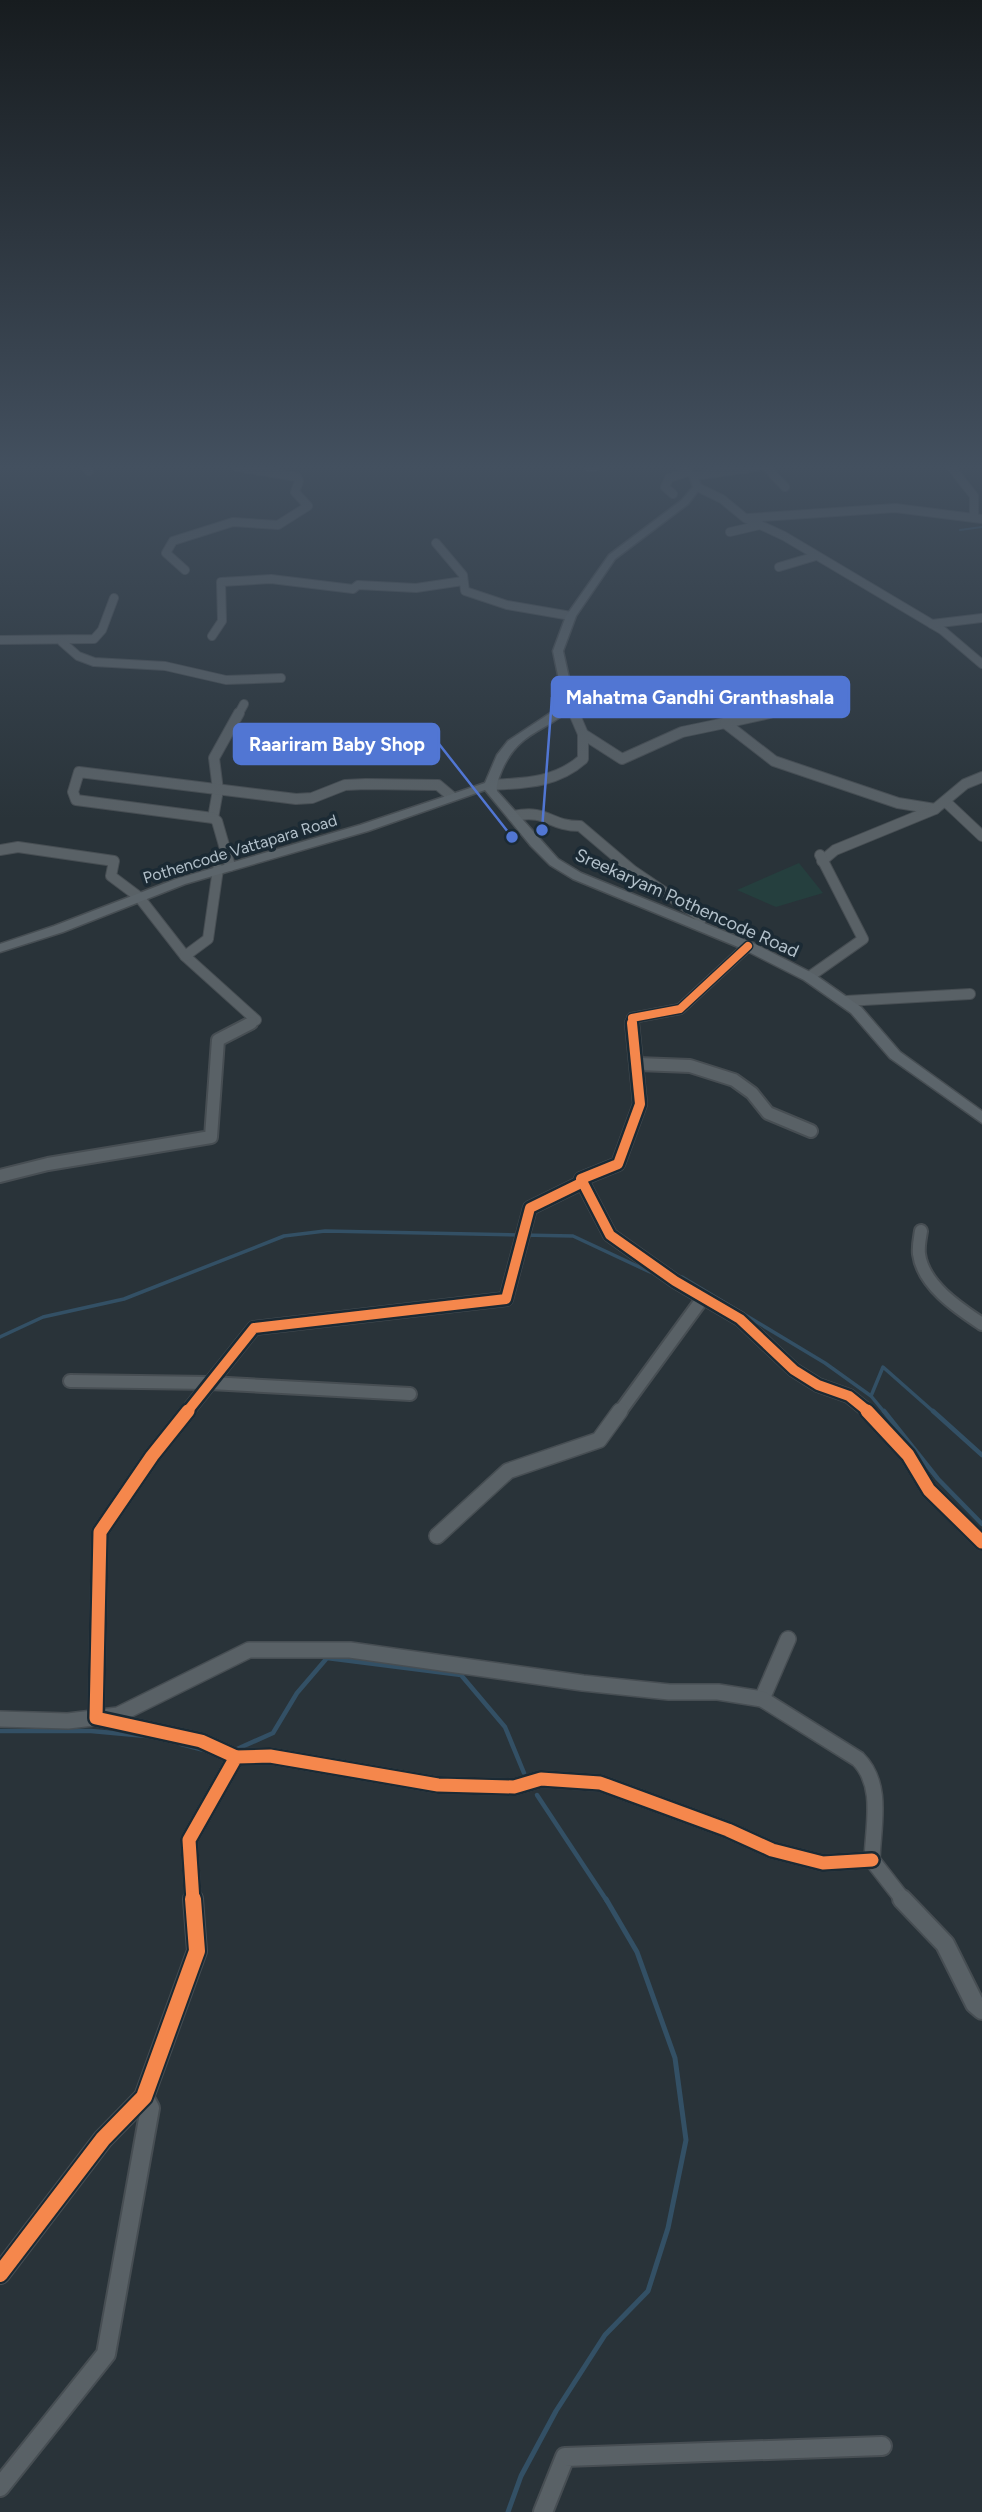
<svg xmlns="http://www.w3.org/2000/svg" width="982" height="2512" font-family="Figtree,sans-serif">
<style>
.green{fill:#253f3e}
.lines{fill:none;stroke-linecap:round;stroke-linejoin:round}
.stream-far3{stroke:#335065;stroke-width:2}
.stream-far2{stroke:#335065;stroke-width:3.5}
.stream-far1{stroke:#335065;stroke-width:4.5}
.stream{stroke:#335065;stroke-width:5}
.street-far4-casing{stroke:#474e53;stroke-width:10}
.street-far3-casing{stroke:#474e53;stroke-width:12}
.street-far2-casing{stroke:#474e53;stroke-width:16}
.street-far1-casing{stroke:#474e53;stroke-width:18}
.street-casing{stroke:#474e53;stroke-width:22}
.secondary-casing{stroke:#474e53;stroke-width:3}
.street-far4{stroke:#596166;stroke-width:8}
.street-far3{stroke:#596166;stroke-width:10}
.street-far2{stroke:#596166;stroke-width:12}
.street-far1{stroke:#596166;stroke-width:15}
.street{stroke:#596166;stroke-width:18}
.secondary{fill:#5c656b;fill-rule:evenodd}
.cycleway-far3-casing{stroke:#1b2a34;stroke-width:11}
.cycleway-far2-casing{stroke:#1b2a34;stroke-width:15}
.cycleway-far1-casing{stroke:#1b2a34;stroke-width:18}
.cycleway-casing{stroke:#1b2a34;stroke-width:20}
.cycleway-far3{stroke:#f5874c;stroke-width:8}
.cycleway-far2{stroke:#f5874c;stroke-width:10}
.cycleway-far1{stroke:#f5874c;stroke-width:13}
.cycleway{stroke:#f5874c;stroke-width:16}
.labels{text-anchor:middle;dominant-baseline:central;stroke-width:7;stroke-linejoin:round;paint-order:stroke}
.far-street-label{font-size:16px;fill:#b2c0ca;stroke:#1b2a34}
.street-label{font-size:18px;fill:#b2c0ca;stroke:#1b2a34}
.leader{fill:none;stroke:#5176d3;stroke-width:2.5}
.callout-dot{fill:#5176d3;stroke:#1b2a34;stroke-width:2.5}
.callout{fill:#5176d3;stroke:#5176d3;stroke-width:2.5}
.callout-label{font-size:19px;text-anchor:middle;font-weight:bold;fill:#fff}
</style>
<rect width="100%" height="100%" fill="#293339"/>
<!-- green -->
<path class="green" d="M799,863L823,893L776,907L737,890Z"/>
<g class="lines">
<!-- stream-far3 -->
<path class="stream-far3" d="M960,530L982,527"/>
<!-- stream-far2 -->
<g class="stream-far2">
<path d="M682,1277L825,1363L871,1396L883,1367L935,1413"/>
<path d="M0,1337L43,1317L124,1299L284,1236L325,1231L573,1236L650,1272"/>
<path d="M871,1396L885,1413"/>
</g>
<!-- stream-far1 -->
<g class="stream-far1">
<path d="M884,1411L938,1479L982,1524"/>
<path d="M933,1411L982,1455"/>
<path d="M0,1731H91L146,1736"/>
<path d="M181,1744L204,1750"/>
<path d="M237,1749L273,1733L297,1693L327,1658L461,1675L505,1727L524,1773"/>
<path d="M537,1795L607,1901"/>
</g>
<!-- stream -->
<path class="stream" d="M508,2512L521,2476L556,2411L605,2335L648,2291L668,2228L686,2140L675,2058L637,1952L606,1899"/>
<defs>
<g id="street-far4">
<path d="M86,467L89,471"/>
<path d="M588,467H595"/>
<path d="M766,467L785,487"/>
<path d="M951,467L974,496V518"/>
<path d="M694,476L757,467"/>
<path d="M697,487L722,499L745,518L784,536L942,630L982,664"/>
<path d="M673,494L665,487L669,478L688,472"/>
<path d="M749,518L895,508L982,519"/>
<path d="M730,532L760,525"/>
<path d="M436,543L463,575L465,591L507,605L571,616"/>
<path d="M779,567L816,556"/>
<path d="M185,570L166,553L173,541L233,522L278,525L308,506L295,492L299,481L297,477L237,467"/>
<path d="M932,624L982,618"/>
<path d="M212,636L222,621L221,582L271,579L353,589L358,585L416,588L463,581"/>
<path d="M0,640L94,639L102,630L114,598"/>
<path d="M62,642L78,656L94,662L165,666L226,680L281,678"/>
<path d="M570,704L575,715"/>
<path d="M238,715L244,704"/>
<path d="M762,715L788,709"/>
</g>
<g id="street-far3">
<path d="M574,713L583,734L622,759L682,732L725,723"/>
<path d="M770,713L725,723L774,761L898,803L935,809"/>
<path d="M490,785C525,783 556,783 583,759V734"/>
<path d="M946,802L982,836"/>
<path d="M513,816C549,809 548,826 580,826L633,871L701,917L699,925"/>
<path d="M213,818L218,790L214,758L239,713"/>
<path d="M0,850L18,847L114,861L111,876L139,897L185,956L256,1020L248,1024"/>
<path d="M822,861L835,850L935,809L965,784L982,777"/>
<path d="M230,866L217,821L213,818L76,800L73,792L79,772L296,799L312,798L345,785L366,784L438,785L451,796"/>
<path d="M185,956L208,939L218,869"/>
<path d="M809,977L863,939L820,855"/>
<path d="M846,1001L970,994"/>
<path d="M633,1024L632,1018L680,1009L748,946"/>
</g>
<g id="street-far2">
<path d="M632,1023L640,1104L618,1164L581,1179L610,1235L675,1281L740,1319L794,1370L818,1385L849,1396L870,1413"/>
<path d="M638,1064L690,1066L734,1080L752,1093L768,1113L811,1131"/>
<path d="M0,1176L48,1164L211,1137L218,1040L251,1023"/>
<path d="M921,1231C920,1238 918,1246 919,1254C923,1285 958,1308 982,1324"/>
<path d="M70,1381L210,1383L410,1394"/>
<path d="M186,1413L254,1328L506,1299L530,1208L581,1183"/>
<path d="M619,1413L703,1298"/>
</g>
<g id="street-far1">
<path d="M188,1411L152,1456L100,1532L96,1718L201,1741L236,1757"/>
<path d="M867,1411L908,1455L929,1490L982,1542"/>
<path d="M437,1536L508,1471L599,1440L620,1411"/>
<path d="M762,1699L788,1639"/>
<path d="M0,1719L68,1721L118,1715L249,1650H350L583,1683L669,1692H718L762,1699L858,1759C884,1785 873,1826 872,1860L904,1901"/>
<path d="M193,1901L189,1840L236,1757L270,1756L438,1785L514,1787L541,1779L600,1783L728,1830L772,1850L823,1863L872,1860"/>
</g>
<g id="street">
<path d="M902,1899L945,1944L975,2004L982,2010"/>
<path d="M0,2274L103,2139L144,2097L197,1951L193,1899"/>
<path d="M0,2487L106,2354L150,2108L144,2097"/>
<path d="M543,2512L565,2457L882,2446"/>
</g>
<path id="secondary" d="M677,467C692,467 698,473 701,487L688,504L615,559L576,616L563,651L575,705C548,732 519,730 502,770C499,778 496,783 497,791L558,859L581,873L753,943L814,974L861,1007L900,1052L982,1111V1123L890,1058L851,1013L804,980L743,949L573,879L550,865L531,846L485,790L368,831L185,884L63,932L0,952V944L54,926L176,879L360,825L485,783L497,755L508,741L564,704L553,651L566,616L609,555L682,500L693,487L690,477Z"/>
</defs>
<!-- street-far4 casing -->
<use href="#street-far4" class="street-far4-casing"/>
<!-- street-far3 casing -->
<use href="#street-far3" class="street-far3-casing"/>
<!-- street-far2 casing -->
<use href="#street-far2" class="street-far2-casing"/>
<!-- street-far1 casing -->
<use href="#street-far1" class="street-far1-casing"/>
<!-- street casing -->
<use href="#street" class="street-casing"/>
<!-- secondary casing -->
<use href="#secondary" class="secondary-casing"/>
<!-- street-far4 -->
<use href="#street-far4" class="street-far4"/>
<!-- street-far3 -->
<use href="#street-far3" class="street-far3"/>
<!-- street-far2 -->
<use href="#street-far2" class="street-far2"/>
<!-- street-far1 -->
<use href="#street-far1" class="street-far1"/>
<!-- street -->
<use href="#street" class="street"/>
<!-- secondary -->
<use href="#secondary" class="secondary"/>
<defs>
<path id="cycleway-far3" d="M633,1024L632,1018L680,1009L748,946"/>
<g id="cycleway-far2">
<path d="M632,1023L640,1104L618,1164L581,1179L610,1235L675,1281L740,1319L794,1370L818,1385L849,1396L870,1413"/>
<path d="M186,1413L254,1328L506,1299L530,1208L581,1183"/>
</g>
<g id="cycleway-far1">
<path d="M188,1411L152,1456L100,1532L96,1718L201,1741L236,1757"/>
<path d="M867,1411L908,1455L929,1490L982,1542"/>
<path d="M193,1901L189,1840L236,1757L270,1756L438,1785L514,1787L541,1779L600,1783L728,1830L772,1850L823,1863L872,1860"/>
</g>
<path id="cycleway" d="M0,2274L103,2139L144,2097L197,1951L193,1899"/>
</defs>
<!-- cycleway-far3 casing -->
<use href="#cycleway-far3" class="cycleway-far3-casing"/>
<!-- cycleway-far2 casing -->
<use href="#cycleway-far2" class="cycleway-far2-casing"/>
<!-- cycleway-far1 casing -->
<use href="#cycleway-far1" class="cycleway-far1-casing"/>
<!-- cycleway casing -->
<use href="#cycleway" class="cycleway-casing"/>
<!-- cycleway-far3 -->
<use href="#cycleway-far3" class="cycleway-far3"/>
<!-- cycleway-far2 -->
<use href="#cycleway-far2" class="cycleway-far2"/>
<!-- cycleway-far1 -->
<use href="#cycleway-far1" class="cycleway-far1"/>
<!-- cycleway -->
<use href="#cycleway" class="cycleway"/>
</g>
<!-- sky -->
<linearGradient id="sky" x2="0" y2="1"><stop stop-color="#171c1f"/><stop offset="0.57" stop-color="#43505f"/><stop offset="1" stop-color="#43505f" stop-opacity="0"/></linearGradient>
<rect width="982" height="819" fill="url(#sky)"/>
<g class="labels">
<!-- far-street labels -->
<g class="far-street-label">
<text transform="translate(240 849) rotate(-17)">Pothencode Vattapara Road</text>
</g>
<!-- street labels -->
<g class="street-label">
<text transform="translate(687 903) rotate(24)">Sreekaryam Pothencode Road</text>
</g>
</g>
<!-- callouts -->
<path class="leader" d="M542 830L552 697M512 837L439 744"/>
<g class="callout-dot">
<circle cx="542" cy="830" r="7"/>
<circle cx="512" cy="837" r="7"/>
</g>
<g class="callout">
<rect x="552" y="677" width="297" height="40" rx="7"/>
<rect x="234" y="724" width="205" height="40" rx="7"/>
</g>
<g class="callout-label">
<text x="700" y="704">Mahatma Gandhi Granthashala</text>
<text x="337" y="751">Raariram Baby Shop</text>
</g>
</svg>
